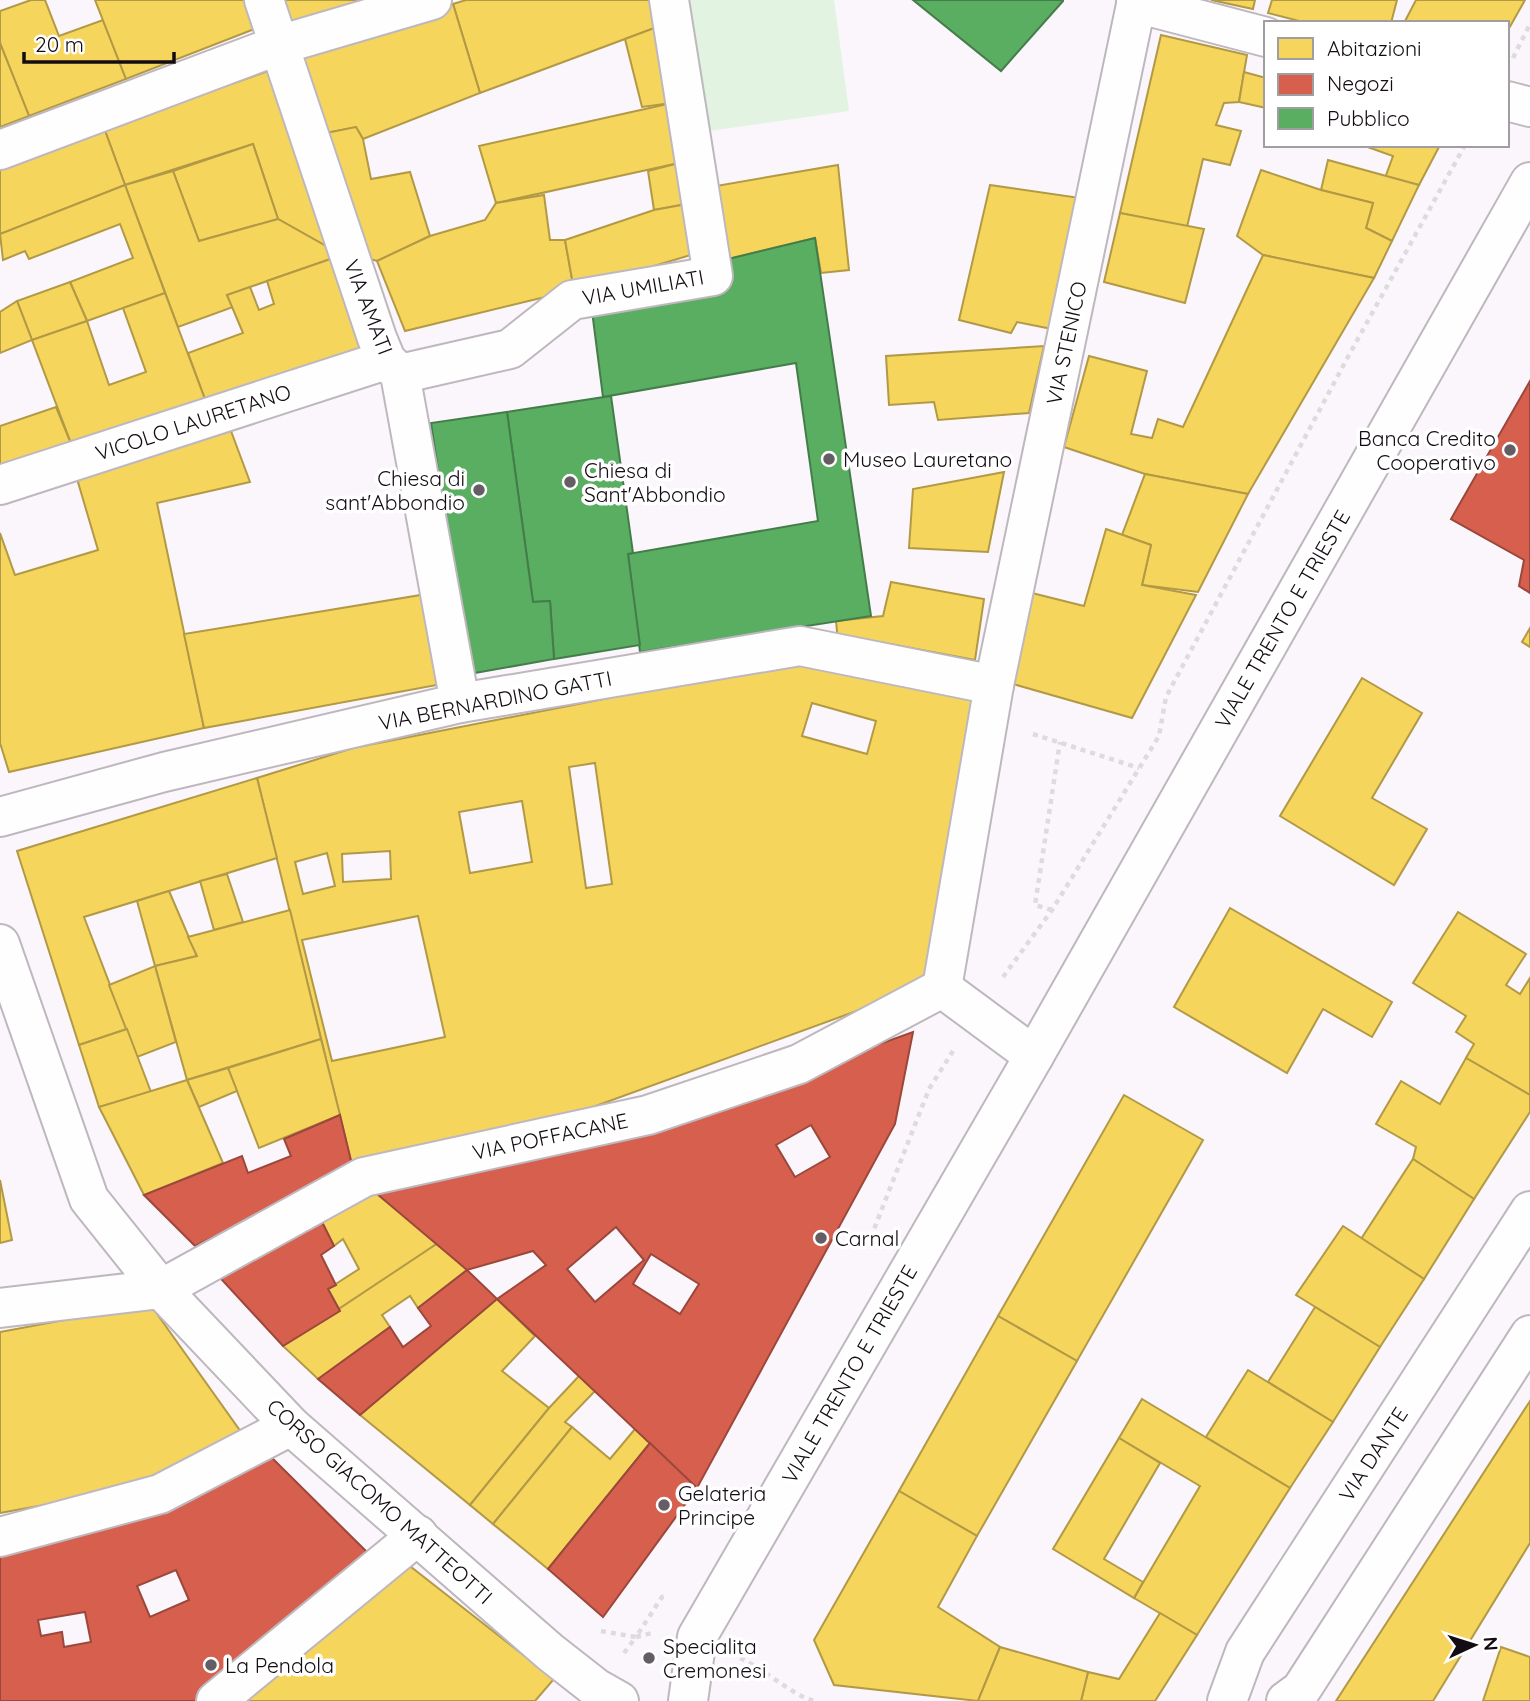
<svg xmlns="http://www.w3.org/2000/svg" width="1530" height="1701" font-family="Quicksand,sans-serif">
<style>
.green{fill:#e2f3e1}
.homes{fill:#f6d55c;stroke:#b29946;stroke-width:2;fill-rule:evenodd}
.shops{fill:#d6604d;stroke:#9c473c;stroke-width:2;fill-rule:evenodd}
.public{fill:#5aae61;stroke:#457d4a;stroke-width:2}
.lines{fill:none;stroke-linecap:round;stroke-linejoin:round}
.minor-casing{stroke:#beb8be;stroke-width:42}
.major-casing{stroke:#beb8be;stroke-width:42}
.path{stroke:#dddbdd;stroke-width:4.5;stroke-dasharray:5 5;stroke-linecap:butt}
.minor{stroke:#fefefe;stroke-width:38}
.major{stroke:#fefefe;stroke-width:38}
.poi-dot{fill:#645e64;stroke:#fff;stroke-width:2.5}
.labels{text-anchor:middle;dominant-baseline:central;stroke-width:7;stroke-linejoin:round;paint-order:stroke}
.street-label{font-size:21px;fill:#130c13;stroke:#fff}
.poi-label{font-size:21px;fill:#130c13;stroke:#fff;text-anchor:start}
</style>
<rect width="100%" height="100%" fill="#fbf6fb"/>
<!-- green -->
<path class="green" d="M688,0H834L849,111L709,131Z"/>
<!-- homes -->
<g class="homes">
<path d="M31,0H45L59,36L103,20L126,79L29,116L0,43V11Z"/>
<path d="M95,0H253L262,26L126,79Z"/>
<path d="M278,0H379L289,30Z"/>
<path d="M466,0H651L657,27L480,93L453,4Z"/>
<path d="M1211,0H1255L1253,9Z"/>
<path d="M1272,0H1397L1391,23H1307L1268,13Z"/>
<path d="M1416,0H1525L1507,32V23H1404Z"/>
<path d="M453,4L480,93L363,139L356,127L321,134L295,57Z"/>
<path d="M657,27L672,103L642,107L625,39Z"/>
<path d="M1161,35L1247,55L1239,102L1224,103L1216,125L1241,131L1230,165L1203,159L1187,227L1120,213Z"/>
<path d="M0,43L29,116L0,127Z"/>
<path d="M280,67L342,255L278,219L253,144L125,185L104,128Z"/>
<path d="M1244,72L1266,78V108L1239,102Z"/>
<path d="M672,103L679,163L496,203L479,146Z"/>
<path d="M356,127L363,139L371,179L410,172L430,236L377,261L356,255L321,134Z"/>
<path d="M104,128L125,185L0,234V164Z"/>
<path d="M253,144L278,219L199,241L173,171Z"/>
<path d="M1362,145H1440L1419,185L1385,178L1393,156Z"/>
<path d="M1328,160L1419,185L1392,241L1366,228L1373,203L1321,190Z"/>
<path d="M679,163L687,204L654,210L648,171Z"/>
<path d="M838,165L849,270L821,273L815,238L724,260L716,186Z"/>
<path d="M1261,170L1321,190L1373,203L1366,228L1392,241L1374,278L1263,255L1237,236Z"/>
<path d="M173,171L199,241L278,219L342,255L227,295L233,307L178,327L125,185Z"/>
<path d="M125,185L165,293L87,321L70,282L133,258L120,224L29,259L25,251L3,260L0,234Z"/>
<path d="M990,185L1080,198L1052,329L1017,322L1011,333L959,320Z"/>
<path d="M544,195L550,240H565L574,290L405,331L377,261L430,236L485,220L496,203Z"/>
<path d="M687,204L694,254L574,290L565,240L654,210Z"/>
<path d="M1120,213L1204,229L1185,303L1104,282Z"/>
<path d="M342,255L372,346L206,402L188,353L243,333L227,295L250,287L259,310L274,304L267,281Z"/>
<path d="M1263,255L1374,278L1248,494L1145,474L1064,447L1089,356L1147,371L1131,434L1152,438L1158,419L1183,427Z"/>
<path d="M70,282L87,321L32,340L17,301Z"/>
<path d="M165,293L206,402L72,446L32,340L87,321L109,385L146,372L123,308Z"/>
<path d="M17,301L32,340L0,353V312Z"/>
<path d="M1044,346L1029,413L938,420L934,402L889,405L886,356Z"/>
<path d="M56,407L72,446L0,465V426Z"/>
<path d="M231,431L250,482L157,503L204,728L9,772L0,743V533L15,575L98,550L75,472Z"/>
<path d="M1004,472L988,552L909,548L913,489Z"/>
<path d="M1145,474L1248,494L1198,592L1142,585L1151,545L1122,535Z"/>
<path d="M1106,529L1151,545L1142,585L1196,595L1132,718L1013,684L1032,593L1084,606Z"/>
<path d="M891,582L984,599L975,660L879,642V650L838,642L836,621L883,616Z"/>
<path d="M439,592L453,682L204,728L184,634Z"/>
<path d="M1530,628V647L1522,642Z"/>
<path d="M793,662L982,695L928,985L549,1123L353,1169L257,778L353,748ZM812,703L876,721L867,754L802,736ZM595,763L612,884L586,888L569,767ZM522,801L532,862L470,873L459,812ZM390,851L391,879L343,882L342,854ZM327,853L335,886L303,894L295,862ZM418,916L445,1037L332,1061L302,940Z"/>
<path d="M1362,678L1422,713L1372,798L1427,829L1394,885L1280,816Z"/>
<path d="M257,778L277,858L84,917L127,1029L79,1045L17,851Z"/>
<path d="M227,874L243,922L214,930L200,881Z"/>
<path d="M169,891L197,956L155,966L137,901Z"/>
<path d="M1230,908L1392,1002L1372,1037L1323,1009L1287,1073L1174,1007Z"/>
<path d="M290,910L321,1039L187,1080L155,966L197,956L188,937Z"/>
<path d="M1458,912L1526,954L1506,985L1520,994L1530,978V1095L1466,1058L1474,1044L1456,1032L1466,1016L1413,983Z"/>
<path d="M155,966L176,1042L137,1057L109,985Z"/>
<path d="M127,1029L151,1092L99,1107L79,1045Z"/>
<path d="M321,1039L340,1115L259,1148L228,1068Z"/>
<path d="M1466,1058L1530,1095V1112L1474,1199L1413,1159L1416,1147L1376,1124L1401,1081L1440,1104Z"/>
<path d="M228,1068L237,1091L199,1107L187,1080Z"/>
<path d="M187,1080L223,1163L144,1195L99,1107Z"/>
<path d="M1124,1095L1203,1140L1077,1361L998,1316Z"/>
<path d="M1413,1159L1474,1199L1424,1279L1361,1239Z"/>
<path d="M0,1180L12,1240L0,1243Z"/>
<path d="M376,1193L438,1243L340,1311L328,1289L359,1269L343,1239L334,1246L320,1218Z"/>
<path d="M1343,1226L1424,1279L1380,1347L1296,1295Z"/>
<path d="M438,1243L467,1270L418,1308L410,1296L382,1315L390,1327L318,1379L283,1346Z"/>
<path d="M497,1299L535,1336L502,1371L549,1408L470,1505L360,1415Z"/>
<path d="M150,1304L241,1432L132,1489L0,1513V1332Z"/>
<path d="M1315,1307L1380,1347L1333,1422L1268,1382Z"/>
<path d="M998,1316L1077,1361L977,1536L899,1491Z"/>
<path d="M1248,1370L1333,1422L1290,1488L1206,1437Z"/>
<path d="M579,1376L595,1391L565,1422L572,1427L493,1524L470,1505L549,1408Z"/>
<path d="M1142,1399L1290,1488L1197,1635L1134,1598L1200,1486L1119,1438Z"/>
<path d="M1530,1401V1543L1433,1701H1336Z"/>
<path d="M572,1427L610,1459L635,1429L650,1443L548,1569L493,1524Z"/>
<path d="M1119,1438L1160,1463L1104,1559L1143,1582L1134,1598L1053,1549Z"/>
<path d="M899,1491L977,1536L938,1607L1000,1647L978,1701L834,1685L814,1640Z"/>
<path d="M406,1563L554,1679L535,1701H233Z"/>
<path d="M1160,1613L1197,1635L1155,1701H1081L1088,1672L1119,1679Z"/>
<path d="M1000,1647L1088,1672L1081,1701H978Z"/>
<path d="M1501,1647L1530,1657V1701H1483Z"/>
</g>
<!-- shops -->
<g class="shops">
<path d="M1530,381V593L1519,586L1524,560L1451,519Z"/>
<path d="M913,1032L895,1124L697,1488L497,1299L546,1265L533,1251L467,1270L376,1193L598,1145ZM811,1125L830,1157L795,1177L776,1145ZM616,1227L644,1260L595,1302L567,1269ZM651,1254L699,1284L680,1314L633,1284Z"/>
<path d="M340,1115L353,1169L195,1246L144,1195L242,1156L248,1173L291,1156L284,1139Z"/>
<path d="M320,1218L334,1246L321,1255L336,1285L328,1289L340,1311L283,1346L212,1269Z"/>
<path d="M467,1270L497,1299L360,1415L318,1379L390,1327L403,1347L431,1326L418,1308Z"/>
<path d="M650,1443L697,1488L603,1617L548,1569Z"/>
<path d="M266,1452L373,1558L195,1701H0V1552L185,1503ZM176,1570L189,1600L150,1617L137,1586ZM85,1612L91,1642L64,1647L62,1632L41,1636L38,1620Z"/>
</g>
<!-- public -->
<g class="public">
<path d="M913,0H1063V1L1001,71Z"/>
<path d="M815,238L871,616L640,652L628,554L818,521L796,363L603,397L591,303L724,260Z"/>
<path d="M611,396L633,553L628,554L640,645L554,659L550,601L533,602L507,412Z"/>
<path d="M507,412L533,602L550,601L554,659L469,674L431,423Z"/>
</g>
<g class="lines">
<defs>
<g id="minor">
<path d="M264,0L377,338L386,360L400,374L460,703"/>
<path d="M1136,3L1266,37"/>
<path d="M1507,101L1530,107"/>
<path d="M0,150L279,45L432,0"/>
<path d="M400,374L510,349L572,300L713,276L669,0"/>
<path d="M0,485L386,360"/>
<path d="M0,817L164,772L460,703L800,646L994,685"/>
<path d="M0,944L89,1199L161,1289L291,1426L550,1652L596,1688L619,1701"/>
<path d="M942,988L994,685L1137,0"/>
<path d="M942,988L1034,1056"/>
<path d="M0,1308L161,1289L364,1177L648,1115L799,1064L942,988"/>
<path d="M0,1537L160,1494L291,1426"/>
<path d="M216,1701L418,1535"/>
<path d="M1227,1701L1245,1652L1530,1211"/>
</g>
<g id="major">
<path d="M688,1701L697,1637L1034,1056L1530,182"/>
<path d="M1286,1701L1301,1690L1530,1335"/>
</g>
</defs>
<!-- minor casing -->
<use href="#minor" class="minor-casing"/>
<!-- major casing -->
<use href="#major" class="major-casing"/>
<!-- path -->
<g class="path">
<path d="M1513,58L1530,24"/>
<path d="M1033,734L1139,768"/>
<path d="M1052,910L1035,905L1060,742"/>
<path d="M1003,977L1052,910L1159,736L1166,697L1349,355L1465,145"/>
<path d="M867,1247L929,1089L953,1051"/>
<path d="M601,1631L636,1637L662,1597L668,1596"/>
<path d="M624,1653L636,1637L652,1633"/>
<path d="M740,1658C764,1669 792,1695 814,1701"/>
</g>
<!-- minor -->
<use href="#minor" class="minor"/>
<!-- major -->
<use href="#major" class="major"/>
</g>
<!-- markers -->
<g class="poi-dot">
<circle cx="1510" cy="450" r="7"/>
<circle cx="829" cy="459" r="7"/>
<circle cx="570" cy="482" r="7"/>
<circle cx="479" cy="490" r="7"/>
<circle cx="821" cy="1238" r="7"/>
<circle cx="664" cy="1505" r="7"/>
<circle cx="649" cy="1658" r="7"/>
<circle cx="211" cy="1665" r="7"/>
</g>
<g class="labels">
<!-- street labels -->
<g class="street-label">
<text transform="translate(643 287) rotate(-10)">VIA UMILIATI</text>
<text transform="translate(369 307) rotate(69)">VIA AMATI</text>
<text transform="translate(1066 343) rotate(-78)">VIA STENICO</text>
<text transform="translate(193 422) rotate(-18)">VICOLO LAURETANO</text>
<text transform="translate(1282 619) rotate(-60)">VIALE TRENTO E TRIESTE</text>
<text transform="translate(495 700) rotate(-11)">VIA BERNARDINO GATTI</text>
<text transform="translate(550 1136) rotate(-12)">VIA POFFACANE</text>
<text transform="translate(849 1374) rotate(-60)">VIALE TRENTO E TRIESTE</text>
<text transform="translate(1373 1454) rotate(-57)">VIA DANTE</text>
<text transform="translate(380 1501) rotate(42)">CORSO GIACOMO MATTEOTTI</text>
</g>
<!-- poi labels -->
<g class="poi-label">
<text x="1496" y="438" text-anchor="end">Banca Credito<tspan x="1496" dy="24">Cooperativo</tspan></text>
<text x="843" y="459">Museo Lauretano</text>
<text x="584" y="470">Chiesa di<tspan x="584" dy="24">Sant'Abbondio</tspan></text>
<text x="465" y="478" text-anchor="end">Chiesa di<tspan x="465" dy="24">sant'Abbondio</tspan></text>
<text x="835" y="1238">Carnal</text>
<text x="678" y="1493">Gelateria<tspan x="678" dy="24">Principe</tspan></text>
<text x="663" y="1646">Specialita<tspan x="663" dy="24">Cremonesi</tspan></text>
<text x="225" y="1665">La Pendola</text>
</g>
</g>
<!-- legend -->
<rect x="1264" y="21" width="245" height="126" fill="#ffffff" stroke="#a19ea1" stroke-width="2"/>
<rect x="1278" y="38" width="35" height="21" fill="#f6d55c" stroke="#a19ea1" stroke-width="2"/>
<text x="1327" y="56" font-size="21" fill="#130c13">Abitazioni</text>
<rect x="1278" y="74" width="35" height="21" fill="#d6604d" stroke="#a19ea1" stroke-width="2"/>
<text x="1327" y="91" font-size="21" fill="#130c13">Negozi</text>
<rect x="1278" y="108" width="35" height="21" fill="#5aae61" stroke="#a19ea1" stroke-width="2"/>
<text x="1327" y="126" font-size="21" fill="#130c13">Pubblico</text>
<!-- north arrow -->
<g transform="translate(1474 1645) rotate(86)" stroke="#ffffff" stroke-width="5" paint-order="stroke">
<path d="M0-5L12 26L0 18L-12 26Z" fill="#130c13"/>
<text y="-10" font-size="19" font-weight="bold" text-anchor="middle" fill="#130c13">N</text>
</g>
<!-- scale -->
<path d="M24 52v10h150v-10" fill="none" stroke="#130c13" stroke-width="3.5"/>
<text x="35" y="52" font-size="21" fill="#130c13" stroke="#ffffff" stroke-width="5" paint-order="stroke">20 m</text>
</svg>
